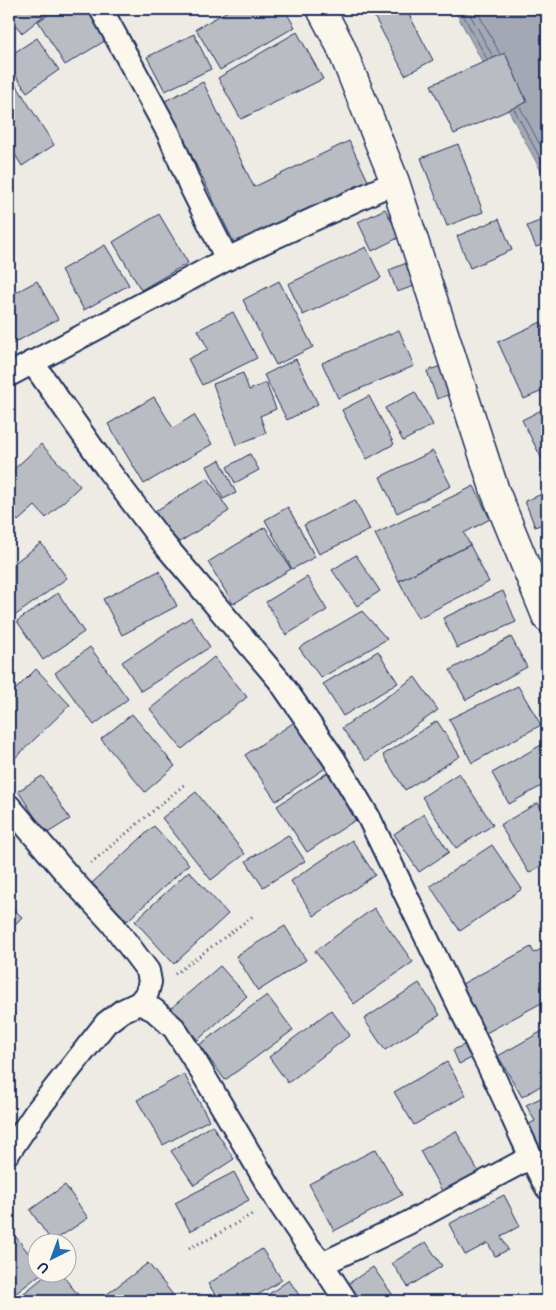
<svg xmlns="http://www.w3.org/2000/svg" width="556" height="1310" font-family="'Balsamiq Sans',sans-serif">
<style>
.water{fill:#a3a8b4;stroke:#6d7892}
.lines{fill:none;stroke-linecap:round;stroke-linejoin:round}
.shore{stroke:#515f80;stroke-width:1}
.building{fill:#b9bcc3;stroke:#1b2f5e}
.street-casing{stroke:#1b2f5e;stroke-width:26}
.highway-casing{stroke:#1b2f5e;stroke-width:31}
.path{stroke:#1b2f5e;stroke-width:3;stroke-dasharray:1 4;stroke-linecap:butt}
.street{stroke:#fbf7ec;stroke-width:22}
.highway{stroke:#fbf7ec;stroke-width:28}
</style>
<rect width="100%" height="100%" fill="#eeebe4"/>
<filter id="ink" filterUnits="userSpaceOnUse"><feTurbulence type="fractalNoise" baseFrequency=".02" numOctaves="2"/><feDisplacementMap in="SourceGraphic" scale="10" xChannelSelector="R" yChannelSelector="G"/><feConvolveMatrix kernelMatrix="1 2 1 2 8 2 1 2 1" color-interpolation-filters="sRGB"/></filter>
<g filter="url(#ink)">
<!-- water -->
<path class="water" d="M454,9H547V182Z"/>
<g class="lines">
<!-- shore -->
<g class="shore">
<path d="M460,9L487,59"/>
<path d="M467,9L493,57"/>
<path d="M476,9L500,54"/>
<path d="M520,107L547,158"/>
<path d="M514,109L547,171"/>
</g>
</g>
<!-- building -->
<g class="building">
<path d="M9,9H52L22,33L9,17Z"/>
<path d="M58,9H89L108,39L65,65L38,21Z"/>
<path d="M231,9H284L295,27L220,70L196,29Z"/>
<path d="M388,9H406L433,60L405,75L374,16Z"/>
<path d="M297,32L323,79L241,119L218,78Z"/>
<path d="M194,34L211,69L165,91L147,57Z"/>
<path d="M37,38L59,70L27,92L9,66V56Z"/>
<path d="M505,53L527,102L454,134L431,85Z"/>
<path d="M203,82L254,187L349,141L371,187L238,251L165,101Z"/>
<path d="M15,83L54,145L22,166L9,145V87Z"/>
<path d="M458,144L483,212L447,226L421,158Z"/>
<path d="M385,209L400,237L372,251L358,222Z"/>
<path d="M159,214L188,263L141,290L113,242Z"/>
<path d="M547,218V243L536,247L527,226Z"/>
<path d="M499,219L512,250L470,268L457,236Z"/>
<path d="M105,245L129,285L84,310L61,270Z"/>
<path d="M366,247L381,278L303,315L288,284Z"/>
<path d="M409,262L417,285L397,292L389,270Z"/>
<path d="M37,281L58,319L12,344L9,339V296Z"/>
<path d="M279,281L313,347L276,365L243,300Z"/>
<path d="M233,312L257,358L202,385L188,359L208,349L198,330Z"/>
<path d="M541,322L547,336V389L524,399L498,342Z"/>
<path d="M399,330L414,366L338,398L322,363Z"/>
<path d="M296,359L318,404L287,420L264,375Z"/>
<path d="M446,364L456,392L437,399L427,371Z"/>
<path d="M243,373L249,390L266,383L276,409L260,416L266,433L236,445L213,384Z"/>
<path d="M415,392L433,425L403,441L385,408Z"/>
<path d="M369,396L394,444L367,459L342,410Z"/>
<path d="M154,397L173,428L194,415L212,444L144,484L108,424Z"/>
<path d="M547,407V464L545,465L522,420Z"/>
<path d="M41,444L80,486L46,518L35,506L18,521L9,511V474Z"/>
<path d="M433,451L451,486L397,513L380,477Z"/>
<path d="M250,454L259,470L235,483L227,467Z"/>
<path d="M220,460L236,493L223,499L207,466Z"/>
<path d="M208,478L229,511L175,545L154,512Z"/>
<path d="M474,486L490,519L464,533L470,545L399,581L375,534Z"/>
<path d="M542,494L547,508V522L535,527L525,501Z"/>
<path d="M355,500L370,530L319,554L304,525Z"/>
<path d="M288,507L315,557L292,569L265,520Z"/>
<path d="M265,527L291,569L233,604L208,562Z"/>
<path d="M41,543L67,578L9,620V567Z"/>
<path d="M470,545L489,582L418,618L399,581Z"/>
<path d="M356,555L380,591L357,606L332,570Z"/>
<path d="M159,571L177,606L122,635L103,599Z"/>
<path d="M307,577L327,610L286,635L266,602Z"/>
<path d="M503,591L516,622L457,648L443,618Z"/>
<path d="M58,593L84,632L43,660L17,621Z"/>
<path d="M362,611L387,639L321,678L299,648Z"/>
<path d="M191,617L210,647L141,691L122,662Z"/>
<path d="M511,637L527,667L466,700L450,670Z"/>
<path d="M90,647L128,699L94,725L55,673Z"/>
<path d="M378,651L398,683L343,716L323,684Z"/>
<path d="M214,657L247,697L182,749L150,709Z"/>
<path d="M36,669L70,705L12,761L9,757V696Z"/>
<path d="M415,677L438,710L366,761L342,728Z"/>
<path d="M518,686L541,725L472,763L449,719Z"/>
<path d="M132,714L175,766L145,792L101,739Z"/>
<path d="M302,717L333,763L276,801L245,755Z"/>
<path d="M437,721L460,756L405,790L383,755Z"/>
<path d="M543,744L547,751V783L509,804L492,773Z"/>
<path d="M333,769L363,815L307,852L277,806Z"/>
<path d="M459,773L493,825L456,848L422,797Z"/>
<path d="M42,776L70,819L46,834L18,791Z"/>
<path d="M196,792L245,854L211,880L162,818Z"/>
<path d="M538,803L547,819V862L529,873L500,825Z"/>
<path d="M424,814L449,852L419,872L394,834Z"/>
<path d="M154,826L189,864L127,921L92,883Z"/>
<path d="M288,835L305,861L263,887L246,861Z"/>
<path d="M352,840L375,875L314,916L291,881Z"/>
<path d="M492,845L522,889L460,931L430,886Z"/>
<path d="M189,871L228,914L174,964L135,921Z"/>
<path d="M9,905L22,917L9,931Z"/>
<path d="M374,908L413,962L354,1004L315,951Z"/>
<path d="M285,926L306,960L258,991L236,956Z"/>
<path d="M531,947L534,953L543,948L547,956V1000L486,1033L460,985Z"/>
<path d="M220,966L247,996L198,1040L170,1009Z"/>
<path d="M419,983L440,1015L385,1050L364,1019Z"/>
<path d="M267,995L293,1030L225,1080L199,1045Z"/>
<path d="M331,1010L350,1035L288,1083L269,1057Z"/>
<path d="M546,1029L547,1031V1082L522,1097L498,1056Z"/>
<path d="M466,1044L472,1058L459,1064L453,1050Z"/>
<path d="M447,1062L466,1095L414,1125L394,1092Z"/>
<path d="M184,1074L209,1120L163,1145L137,1100Z"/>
<path d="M547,1095V1169L521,1128L535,1121L526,1105Z"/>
<path d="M212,1125L234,1159L194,1185L171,1151Z"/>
<path d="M456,1131L483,1180L447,1200L420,1151Z"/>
<path d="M376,1149L402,1195L334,1231L309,1184Z"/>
<path d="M234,1172L249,1200L190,1231L175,1203Z"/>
<path d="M65,1185L88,1218L52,1242L30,1210Z"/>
<path d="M504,1195L520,1226L501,1236L508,1250L495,1256L488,1243L465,1255L449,1224Z"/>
<path d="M16,1237L38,1265V1272H43L10,1298L9,1243Z"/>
<path d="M426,1242L442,1266L408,1287L392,1263Z"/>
<path d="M262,1249L282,1280L248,1301H220L208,1284Z"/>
<path d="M148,1263L173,1295L164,1301H104L102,1298Z"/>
<path d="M373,1267L397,1301H351L342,1288Z"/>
<path d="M50,1272H60L79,1296L72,1301H14Z"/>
<path d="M289,1280L303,1301H259Z"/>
<path d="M467,1293L473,1301H456Z"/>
</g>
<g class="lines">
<defs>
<g id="street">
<path d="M101,9L169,134L190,185L227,259"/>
<path d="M32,362L108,470L164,544L279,680L334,759L369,818L480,1049C504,1094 522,1143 547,1188"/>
<path d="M9,375L227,259L395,182"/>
<path d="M9,806L72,880L111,922L148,971L150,982L147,993L139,1003"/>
<path d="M9,1152L36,1112L106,1023L122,1011L139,1003L154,1010L174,1028L197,1064L277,1200L308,1246L322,1264L346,1301"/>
<path d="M322,1264L408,1223L531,1157"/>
</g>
<path id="highway" d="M321,9L340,45L395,182L495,491L547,618"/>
</defs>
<!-- street casing -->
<use href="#street" class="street-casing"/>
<!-- highway casing -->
<use href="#highway" class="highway-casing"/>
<!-- path -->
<g class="path">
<path d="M91,863L185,784"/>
<path d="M175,974L253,916"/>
<path d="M189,1248L209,1239L254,1213"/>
</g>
<!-- street -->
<use href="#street" class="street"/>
<!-- highway -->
<use href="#highway" class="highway"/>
</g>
</g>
<!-- margin -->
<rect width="556" height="1310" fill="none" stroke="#fbf7ec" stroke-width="30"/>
<rect x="15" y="15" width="526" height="1280" fill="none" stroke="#1b2f5e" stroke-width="2" filter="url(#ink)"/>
<!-- north arrow -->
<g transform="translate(52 1258) rotate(222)"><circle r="24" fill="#fbf7ec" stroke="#a1a7b3"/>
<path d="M0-4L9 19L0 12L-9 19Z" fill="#1f6fb2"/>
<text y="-8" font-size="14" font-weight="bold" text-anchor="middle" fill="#1b2f5e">U</text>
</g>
</svg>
